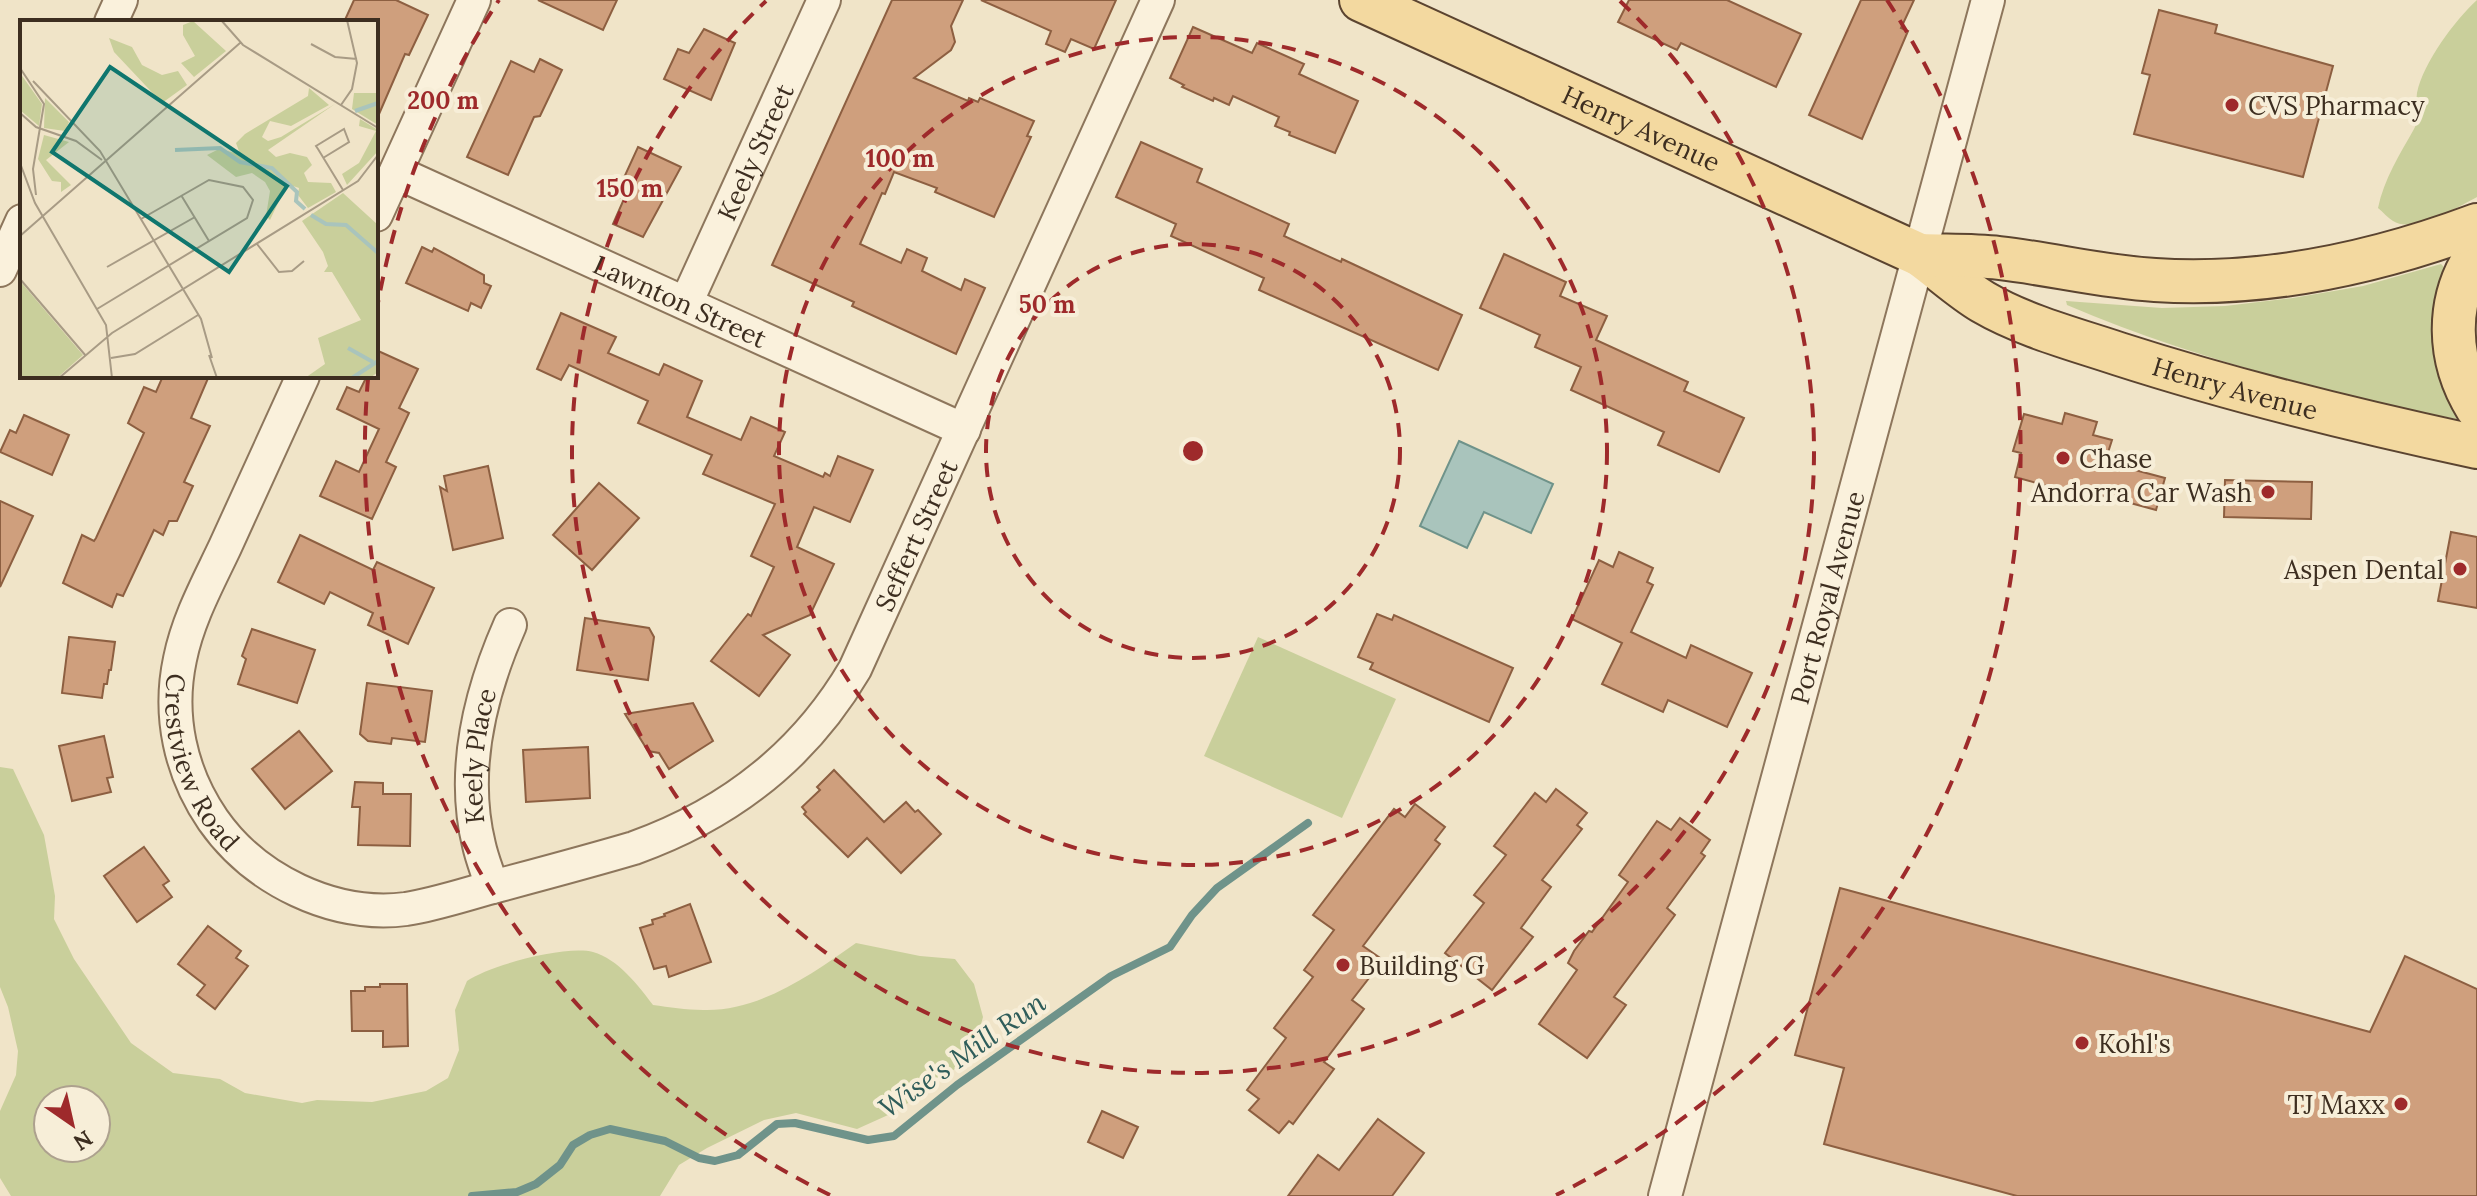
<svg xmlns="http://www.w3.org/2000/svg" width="2477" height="1196" font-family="Lora,serif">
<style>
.green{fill:#c9cf9b;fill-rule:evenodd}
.water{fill:#a9c4bc;stroke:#6f938a;stroke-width:2}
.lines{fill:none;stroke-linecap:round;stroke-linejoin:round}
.stream{stroke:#6f938a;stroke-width:8}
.building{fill:#cf9f7d;stroke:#8d5f41;stroke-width:2}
.minor-casing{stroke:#8d765c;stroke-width:36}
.major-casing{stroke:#5b4430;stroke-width:46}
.minor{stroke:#faf1dc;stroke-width:32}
.major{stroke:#f3d9a0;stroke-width:42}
.ring{fill:none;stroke:#9e2a2b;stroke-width:4;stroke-dasharray:14 10}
.poi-dot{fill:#9e2a2b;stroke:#f7eed8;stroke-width:3}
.labels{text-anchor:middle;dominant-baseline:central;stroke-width:8;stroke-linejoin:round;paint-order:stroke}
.poi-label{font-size:26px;fill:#3d2e20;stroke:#f7eed8;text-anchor:start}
.street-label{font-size:26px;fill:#3d2e20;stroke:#f7eed8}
.water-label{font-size:28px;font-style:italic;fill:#2f5d5a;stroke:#f7eed8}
.inset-river{fill:none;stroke:#a9c4bc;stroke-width:4}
.inset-road{fill:none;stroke:#a89b85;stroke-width:2}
.view{fill:#0f766e;fill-opacity:0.15;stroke:#0f766e;stroke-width:4}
.inset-edge{fill:none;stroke:#3d2e20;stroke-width:4}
.centre{fill:#9e2a2b;stroke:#f7eed8;stroke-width:4}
.ring-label{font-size:24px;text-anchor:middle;font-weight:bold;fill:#9e2a2b;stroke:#f7eed8;stroke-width:8;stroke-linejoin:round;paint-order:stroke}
</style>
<rect width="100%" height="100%" fill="#f0e4c8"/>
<!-- green -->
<g class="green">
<path d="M2477,0V197C2458,207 2413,234 2393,221C2388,218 2383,212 2378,208C2384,179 2400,154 2414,129C2421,118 2415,105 2417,93C2423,63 2455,20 2477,0Z"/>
<path d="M2441,264L2444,267C2421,323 2434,364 2458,416L2456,419C2327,393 2189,357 2067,305L2066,301L2162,308L2225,306L2293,298L2363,286Z"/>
<path d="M1258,637L1396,699L1342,818L1204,756Z"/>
<path d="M0,767L13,769L44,835L55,896L54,919L74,959L131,1043L173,1073L220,1079L245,1093L302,1103L317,1100L372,1102L426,1091L448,1078L459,1050L455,1010L467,981C490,965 566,945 593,952C618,959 638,985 653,1005C669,1007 686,1010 703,1010C759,1012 812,974 856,943L920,956L955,959L974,984L983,1017L975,1046L967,1060L897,1111L857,1129L796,1113L764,1120L707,1148L679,1165L660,1196H11L0,1178V1111L16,1075L18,1051L8,1007L0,987ZM48,1100H96V1148H48Z"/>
</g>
<!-- water -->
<path class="water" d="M1459,441L1553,484L1531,533L1484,512L1467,548L1420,526Z"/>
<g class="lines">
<!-- stream -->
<path class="stream" d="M472,1196L517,1192L536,1184L560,1165L573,1145L590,1135L610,1129L665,1141L699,1158L715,1161L738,1155L777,1124L795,1123L868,1140L894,1136L957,1085L1111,976L1170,947L1192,915L1217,888L1308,823"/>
</g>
<!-- building -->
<g class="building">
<path d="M354,0H396L428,15L409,55L405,54L376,121V22H344Z"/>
<path d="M538,0H617L603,30Z"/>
<path d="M892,0H963L951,26L955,42L951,50L914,78L968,101L969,98L978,102L980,98L1034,121L1027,136L1031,137L994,217L935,192L937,188L894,172L885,194L882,193L860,244L901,263L907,249L927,258L922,271L961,290L965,279L985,288L956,354L852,306L854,302L772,265Z"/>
<path d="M981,0H1116L1094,49L1071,39L1065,52L1046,44L1051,31Z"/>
<path d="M1629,0H1727L1801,34L1776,87L1681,43L1677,50L1618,22Z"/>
<path d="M1861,0H1914L1901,28L1908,31L1862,139L1809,115Z"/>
<path d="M2159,10L2217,25L2215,33L2333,66L2303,177L2134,134L2150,75L2142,73Z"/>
<path d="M1193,27L1252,53L1257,43L1304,64L1299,74L1358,101L1335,153L1289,135L1290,132L1275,126L1279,117L1233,96L1229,105L1214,98L1213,101L1182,87L1184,85L1170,78Z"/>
<path d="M704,29L735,43L711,100L664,79L678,49L689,53Z"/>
<path d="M540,59L562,70L540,116L534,117L508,175L467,157L511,61L534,72Z"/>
<path d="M1141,142L1202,169L1197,182L1289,224L1284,236L1341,262L1342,259L1462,315L1438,370L1259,290L1264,278L1171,236L1176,224L1116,197Z"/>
<path d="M638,147L681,167L643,237L613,224L624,199L616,195Z"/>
<path d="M422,247L432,252L434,248L484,275V283L491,286L481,308L471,303L468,311L406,283Z"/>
<path d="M1504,254L1566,282L1560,296L1607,316L1596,340L1688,382L1684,391L1744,418L1719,472L1658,445L1664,432L1571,390L1581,367L1535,347L1540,335L1480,308Z"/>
<path d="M561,313L616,337L608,353L659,375L664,364L702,381L687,417L741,440L751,417L785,432L774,456L823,477L825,473L830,476L838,456L873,470L850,522L814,507L797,547L834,564L810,615L763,635L790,655L759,696L711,661L748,614L751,616L774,567L751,556L775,504L703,474L712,455L638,423L648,401L569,365L561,380L537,369Z"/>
<path d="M376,350L418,369L399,408L409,413L386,462L396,467L372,519L320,496L336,461L359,472L379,429L337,409L347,387L359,392L367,376H376Z"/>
<path d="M163,376H209L191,418L210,426L184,482L193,486L177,521H169L163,535L154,530L123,596L117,594L112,607L63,583L82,535L94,541L96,538L144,433L128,423L144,387L156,392Z"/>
<path d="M2065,413L2097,422L2093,435L2112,440L2105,462L2165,478L2156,510L2097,494L2095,499L2015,477L2021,453L2013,451L2024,414L2062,424Z"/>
<path d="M24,415L69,435L52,475L0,452L10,430L16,433Z"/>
<path d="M488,466L503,538L453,550L440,487L447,491L444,476Z"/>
<path d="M2225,480L2312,482L2311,519L2224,517Z"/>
<path d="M599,483L639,518L592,570L553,535Z"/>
<path d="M0,501L33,516L0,587Z"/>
<path d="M2451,532L2477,537V608L2438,601Z"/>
<path d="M300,535L373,570L377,562L434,588L408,644L368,625L373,613L330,592L324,604L278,582Z"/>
<path d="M1619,552L1653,568L1647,582L1653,585L1631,632L1686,658L1691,645L1752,673L1727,727L1668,700L1663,712L1602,684L1622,643L1572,619L1599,560L1613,567Z"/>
<path d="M1377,614L1392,620L1394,615L1513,668L1489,722L1370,669L1373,663L1358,657Z"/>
<path d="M585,618L649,628L654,637L648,680L577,670Z"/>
<path d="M252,629L315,650L297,703L238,684L246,659L242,656Z"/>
<path d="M69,637L115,642L111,670H109L107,684H104L102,698L62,693Z"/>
<path d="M367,683L432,691L425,742L392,738L391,744L368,741L360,734Z"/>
<path d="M693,703L713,741L669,769L659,753L648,751L625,714Z"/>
<path d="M299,731L332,771L285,809L252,769Z"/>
<path d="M104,736L113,777L107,778L111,792L72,801L59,746Z"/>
<path d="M588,747L590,798L526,802L523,750Z"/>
<path d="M834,770L884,822L906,802L915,812L918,810L941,834L901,873L867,838L848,857L804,814L806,812L802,807L820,790L817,787Z"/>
<path d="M355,782L383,783V794H411L410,846L358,845L360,807H352Z"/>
<path d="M1556,789L1587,813L1577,825L1582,829L1542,880L1551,887L1521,928L1533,937L1492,990L1445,953L1484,903L1474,895L1506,855L1494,846L1535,793L1546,802Z"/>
<path d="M1415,804L1445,827L1435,840L1440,844L1363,946L1383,960L1352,1000L1364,1009L1324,1062L1334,1069L1293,1124L1289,1121L1279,1133L1249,1110L1259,1099L1247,1090L1286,1038L1274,1028L1313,977L1304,970L1334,930L1313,915L1394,809L1405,817Z"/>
<path d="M1680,818L1710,840L1701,853L1705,856L1667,908L1675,915L1614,997L1626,1005L1587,1058L1539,1024L1577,970L1568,963L1574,951L1589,931L1592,932L1628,882L1619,875L1657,821L1671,830Z"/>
<path d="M144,847L169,881L163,885L172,897L137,922L104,876Z"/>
<path d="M1840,888L2370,1032L2405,956L2477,989V1196H2017L1824,1144L1844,1068L1795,1055Z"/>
<path d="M690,904L711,962L669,977L666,966L654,969L640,928L653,924L652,920L665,916L664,914Z"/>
<path d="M208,926L241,951L236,958L248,966L215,1009L197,995L205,985L178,964Z"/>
<path d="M380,984H407L408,1046L383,1047V1031H352L351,991H365V987H380Z"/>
<path d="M1102,1111L1138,1127L1123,1158L1088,1142Z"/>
<path d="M1378,1119L1424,1153L1392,1196H1288L1318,1155L1339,1170Z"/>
</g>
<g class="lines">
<defs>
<g id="minor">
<path d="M111,22L121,0"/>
<path id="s1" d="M396,172L964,430"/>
<path d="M376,215L474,0"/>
<path d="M0,270L22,221"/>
<path id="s2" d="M686,303L824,0"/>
<path id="s3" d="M303,376C277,433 251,490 225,547C208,583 188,619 180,659C168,715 180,772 213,820C255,880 333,918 406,909C438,904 469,893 500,885C545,873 590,861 634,848C729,814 804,756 855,669L1158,0"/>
<path id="s4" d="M492,887C488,873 482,859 479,845C461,772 480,693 510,625"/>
<path id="s5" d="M1665,1196L1988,0"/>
</g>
<g id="major">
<path id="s6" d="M1361,0L1920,255C1941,270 1961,289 1983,302C2024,326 2074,339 2119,354C2237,392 2356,421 2477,447"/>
<path d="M2477,254C2445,301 2447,360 2477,408"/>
<path d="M1920,255C1946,256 1973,255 1999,258C2052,264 2102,277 2155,280C2265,287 2375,263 2477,225"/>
</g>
</defs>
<!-- minor casing -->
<use href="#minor" class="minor-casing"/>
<!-- major casing -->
<use href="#major" class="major-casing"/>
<!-- minor -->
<use href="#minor" class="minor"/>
<!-- major -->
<use href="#major" class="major"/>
</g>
<!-- distance rings -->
<g class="ring">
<circle cx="1193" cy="451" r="207"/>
<circle cx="1193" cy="451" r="414"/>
<path d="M1620 1A621 621 0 1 1 766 1"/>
<path d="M830 1195A828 828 0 0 1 368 379M376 314A828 828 0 0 1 499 0M1887 0A828 828 0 0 1 1556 1195"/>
</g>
<!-- markers -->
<g class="poi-dot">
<circle cx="2232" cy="105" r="8"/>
<circle cx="2063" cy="458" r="8"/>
<circle cx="2268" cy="492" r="8"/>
<circle cx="2460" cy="569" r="8"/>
<circle cx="1343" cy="965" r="8"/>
<circle cx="2082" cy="1043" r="8"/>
<circle cx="2401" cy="1104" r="8"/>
</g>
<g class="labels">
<!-- poi labels -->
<g class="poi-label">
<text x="2248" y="105">CVS Pharmacy</text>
<text x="2079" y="458">Chase</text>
<text x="2252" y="492" text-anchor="end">Andorra Car Wash</text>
<text x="2444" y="569" text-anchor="end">Aspen Dental</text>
<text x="1359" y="965">Building G</text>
<text x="2098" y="1043">Kohl's</text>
<text x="2385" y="1104" text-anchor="end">TJ Maxx</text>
</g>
<!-- street labels -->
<g class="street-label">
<text stroke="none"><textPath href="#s6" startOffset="308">Henry Avenue</textPath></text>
<text stroke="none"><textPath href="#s2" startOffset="166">Keely Street</textPath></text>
<text stroke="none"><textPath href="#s1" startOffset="312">Lawnton Street</textPath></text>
<text stroke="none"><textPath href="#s6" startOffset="960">Henry Avenue</textPath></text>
<text stroke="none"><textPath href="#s3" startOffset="1374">Seffert Street</textPath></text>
<text stroke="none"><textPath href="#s5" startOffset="620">Port Royal Avenue</textPath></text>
<text stroke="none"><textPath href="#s4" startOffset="134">Keely Place</textPath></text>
<text stroke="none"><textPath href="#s3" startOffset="418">Crestview Road</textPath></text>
</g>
<!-- water labels -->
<g class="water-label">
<text transform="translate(962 1055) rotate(-35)">Wise's Mill Run</text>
</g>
</g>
<!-- overview -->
<g transform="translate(20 20)">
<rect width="358" height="358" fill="#f0e4c8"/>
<path d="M173,1L206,31L174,57L161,43L175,36L163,15V5ZM89,18L112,27L122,45L142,55L158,51L167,65L142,83L94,32ZM0,53L22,84L19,106L0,90ZM289,68L309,85L271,106L250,101L242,117L248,121L261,117L315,84L248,130L256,137L270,133L287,137L292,145L284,153L288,162L311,163L316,172L288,188L278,175L279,168L267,164L250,200L246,196L250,171L245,162L232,153L216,157L187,135L199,129L220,134L216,123L225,114L288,76ZM334,73H358V105L332,89ZM25,78L49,102L45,111L24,108ZM340,99L358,110V131L327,165L322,154L339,143L356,111L339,106ZM24,115L49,122L26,140L51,165L41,172V162L32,161L18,139ZM323,173L358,205V352L350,358H285L305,344L298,318L341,300L312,252H304L308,246L303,232L282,201ZM0,261L63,335L37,358H0Z" fill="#c9cf9b"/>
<path class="inset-river" d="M335,91L358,83M155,130L200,128L220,142L252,148L277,172L276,181L285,189M291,195L306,204L326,205L358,233M328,328L353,342M332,358L358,341"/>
<path class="inset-road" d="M201,0L223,25L358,108M291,24L315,37L337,39M0,48L24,84L13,149L16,175M13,61L80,131L181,299L192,338M321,85L332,69L337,43L327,0M0,93L16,107L56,121L82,140M303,138L329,122L324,109L296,126L298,129L323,170M0,143L15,183L86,305L92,358M161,175L189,221M0,216L220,23M237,224L259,252L272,251L284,241M87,247L175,197M0,259L66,336M77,289L227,198L233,180L223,167L189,160L121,199M189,335L197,358M91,338L115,334L178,295M39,358L92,313L338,161L358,135"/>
<path class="view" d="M90,47L267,166L209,252L32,132Z"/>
<rect width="358" height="358" class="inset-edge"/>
</g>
<circle cx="1193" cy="451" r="12" class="centre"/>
<g class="ring-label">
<text x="443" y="109">200 m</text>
<text x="900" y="167">100 m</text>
<text x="630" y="197">150 m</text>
<text x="1047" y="313">50 m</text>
</g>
<!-- north arrow -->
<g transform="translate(72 1124) rotate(146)"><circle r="38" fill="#f7eed8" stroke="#ada18e" stroke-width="2"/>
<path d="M0-6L14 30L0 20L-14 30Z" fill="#9e2a2b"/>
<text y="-12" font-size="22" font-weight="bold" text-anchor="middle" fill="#3d2e20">N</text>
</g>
</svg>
